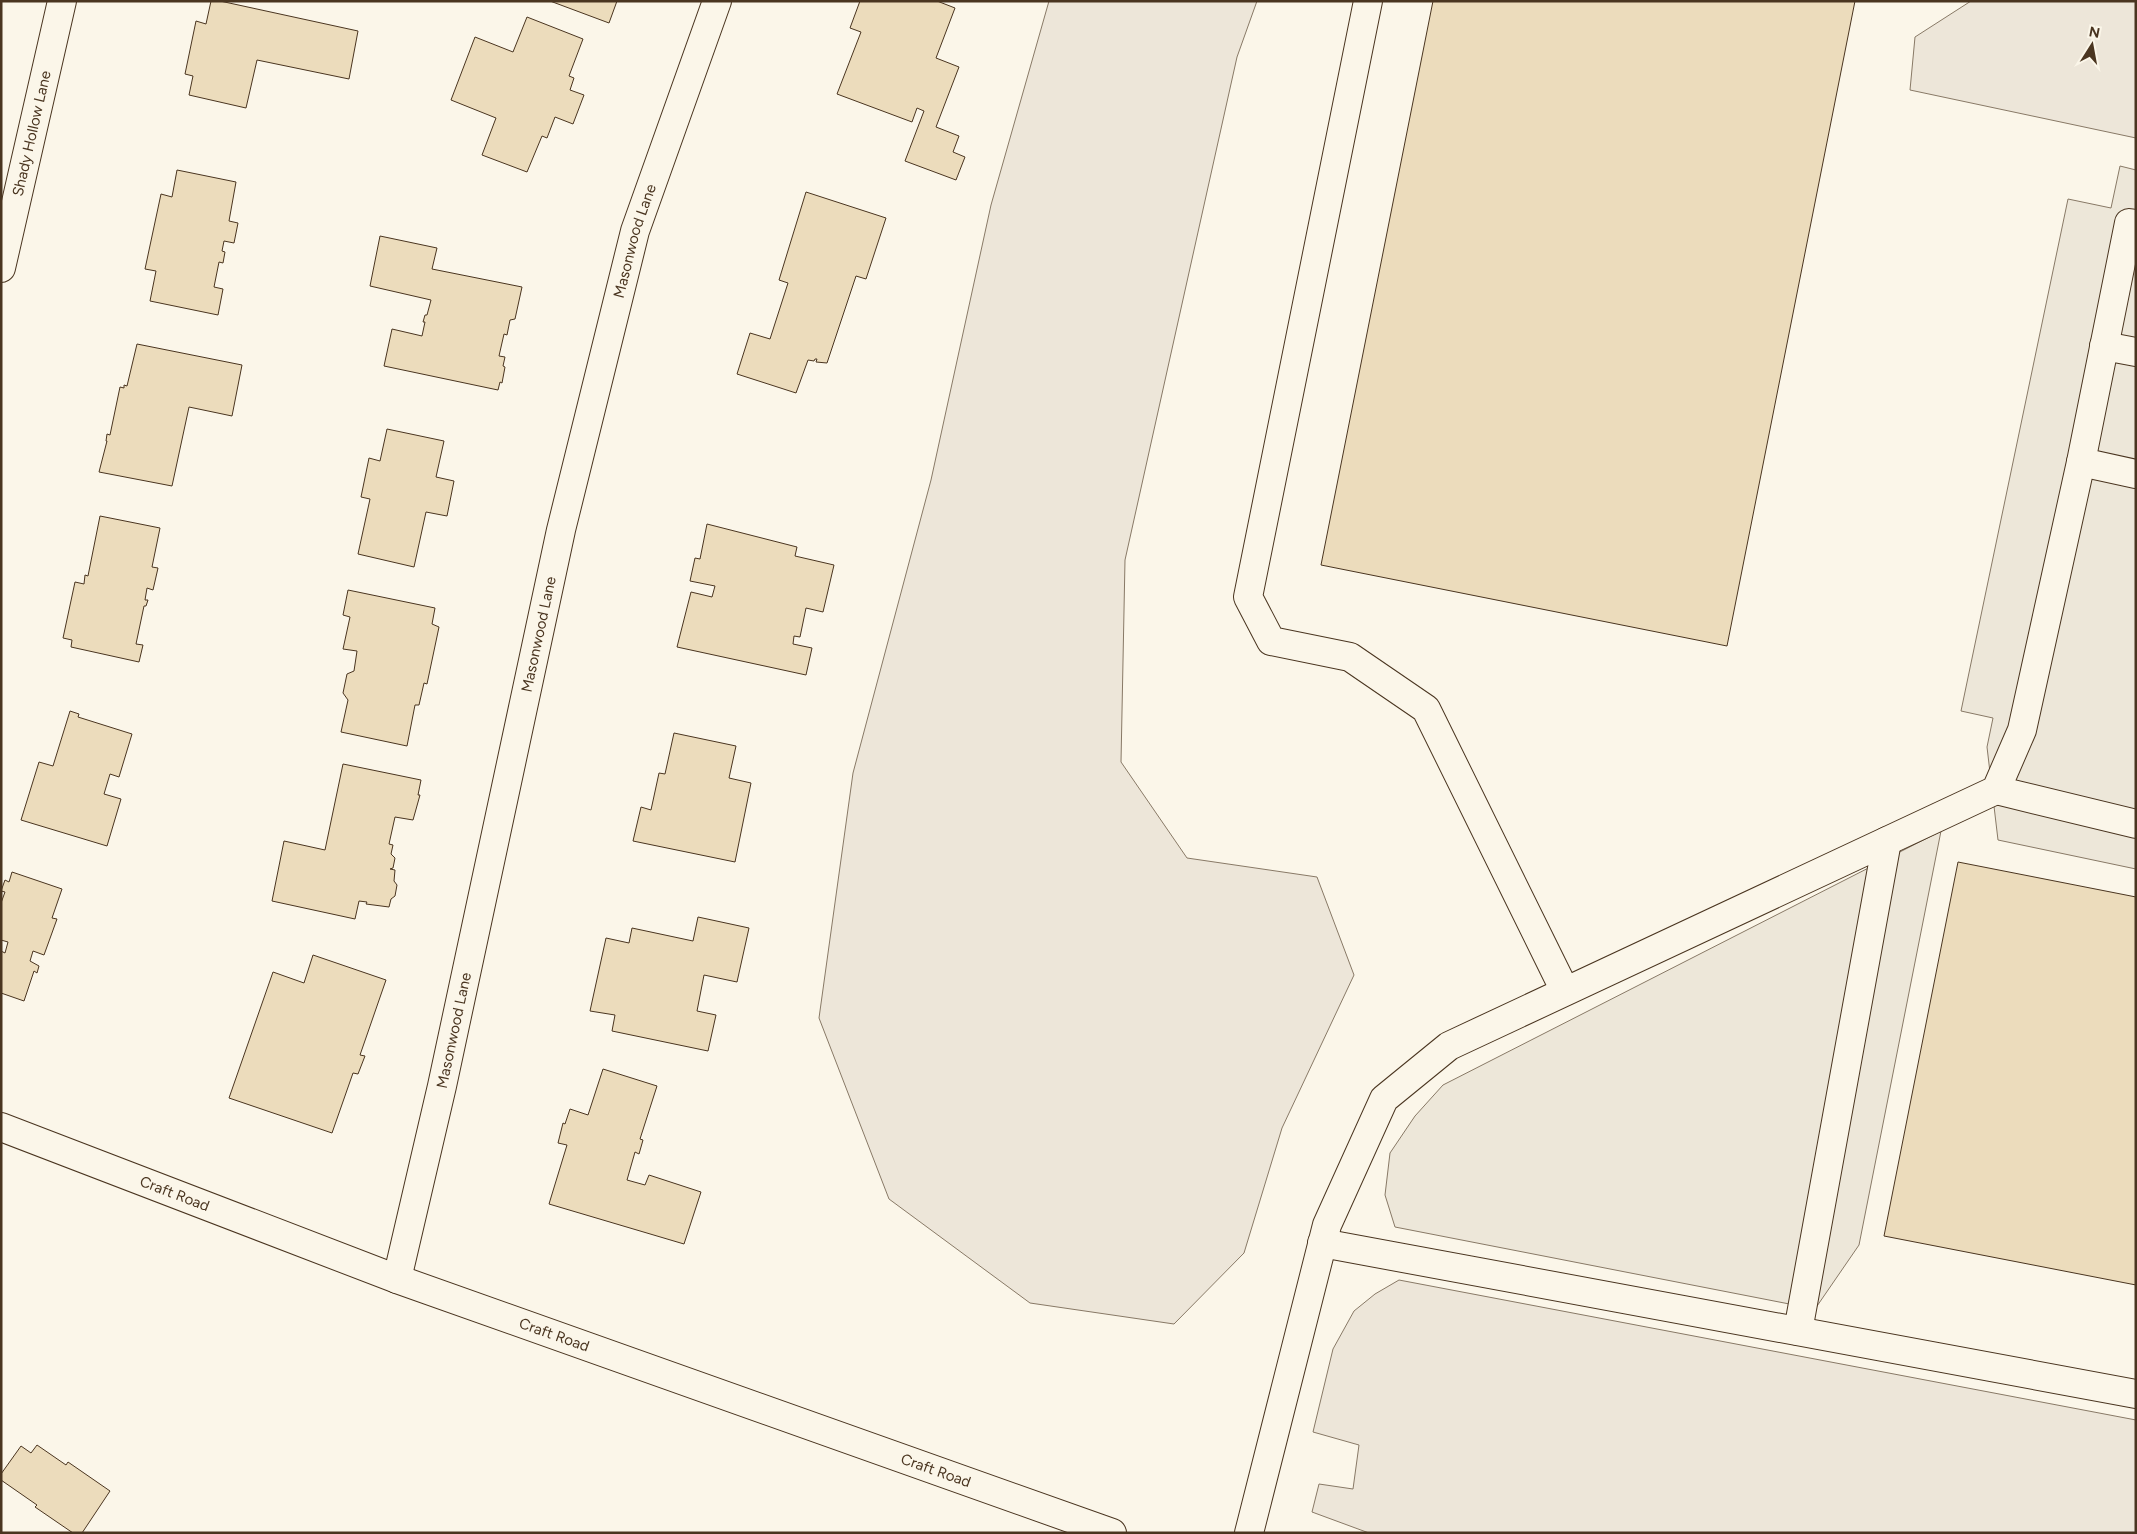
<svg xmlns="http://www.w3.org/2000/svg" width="2137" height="1534" font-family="Figtree,sans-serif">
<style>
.green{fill:#ede6d9;stroke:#887966}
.parking{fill:#ede7d9;stroke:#887966}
.building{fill:#ecdcbc;stroke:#4a3520}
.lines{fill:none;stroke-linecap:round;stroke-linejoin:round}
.minor-casing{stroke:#4a3520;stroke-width:30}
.minor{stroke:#fbf6e9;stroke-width:28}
.labels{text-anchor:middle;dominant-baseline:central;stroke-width:4;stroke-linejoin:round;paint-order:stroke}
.street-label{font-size:15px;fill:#4a3520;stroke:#fbf6e9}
</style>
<rect width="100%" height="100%" fill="#fbf6e9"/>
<!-- green -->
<g class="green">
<path d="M1049,1H1257L1237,57L1125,560L1121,762L1187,858L1317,877L1354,975L1282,1128L1244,1253L1174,1324L1030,1303L889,1199L819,1018L853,773L931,480L991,205Z"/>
<path d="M1971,1H2136V138L1910,90L1915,37Z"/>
<path d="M1399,1280L2136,1420V1533H1369L1312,1512L1319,1484L1353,1489L1359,1445L1313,1432L1333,1349L1354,1311L1375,1294Z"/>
</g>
<!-- parking -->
<g class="parking">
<path d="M2120,166L2136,170V869L1998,840L1987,747L1993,718L1961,711L2068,199L2111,208Z"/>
<path d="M1941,831L1859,1245L1815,1309L1395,1227L1385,1195L1390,1153L1415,1116L1443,1085Z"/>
</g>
<!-- building -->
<g class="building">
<path d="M211,1H220L358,31L349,79L257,60L246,108L189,95L193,76L185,74L196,21L206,24Z"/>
<path d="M550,1H617L609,23Z"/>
<path d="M860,1H937L955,8L936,58L959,67L936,127L959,136L953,152L965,157L956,180L905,161L924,111L917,108L912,122L837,94L861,32L850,28Z"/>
<path d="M1433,1H1855L1727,646L1321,565Z"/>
<path d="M527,17L583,39L569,76L574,78L570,90L584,95L573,124L555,117L547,138L542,136L527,172L482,155L496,118L451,100L475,37L513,52Z"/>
<path d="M177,170L236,182L229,221L238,223L234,243L224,241L222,251L225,252L223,263L219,262L214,287L223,289L218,315L150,301L156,271L145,269L161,194L172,197Z"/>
<path d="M806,192L886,218L866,279L856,276L827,363L816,362L817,359H815L814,361L808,360L796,393L737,374L750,333L770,339L788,283L779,280Z"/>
<path d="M380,236L437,248L432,269L522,287L515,319L510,320L507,335L504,334L499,356L505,357L503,366L505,367L502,383L500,382L498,390L384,366L392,329L422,336L425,322H423L425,315H427L431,300L370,286Z"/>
<path d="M137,344L242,365L232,416L189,407L172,486L99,472L107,441H106L107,434L110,435L120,387L124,388V385L127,386Z"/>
<path d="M387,429L444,441L436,477L454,481L447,516L426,512L414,567L358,554L370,499L361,497L369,458L380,461Z"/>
<path d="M100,516L160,528L152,567L158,568L153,590L147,588L145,600H148L146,606H144L136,644L143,645L139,662L71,647L72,640L63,638L75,582L84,584L85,575L88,576Z"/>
<path d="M707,524L797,547L795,556L834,565L823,612L806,608L800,637L794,636L793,644L812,648L806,675L677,647L691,592L712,597L715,586L690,581L695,558L700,559Z"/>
<path d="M348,590L435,608L432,624L439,627L427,684L424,683L419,705H415L407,746L341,732L348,700L343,693L347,674L354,671L357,651L343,649L350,617L343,615Z"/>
<path d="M70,711L79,714L78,717L132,734L119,777L110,774L104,794L121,799L107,846L21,820L39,762L53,766Z"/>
<path d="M674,733L736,746L729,778L751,783L735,862L633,841L641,807L651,810L659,773L665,774Z"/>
<path d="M343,764L421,780L418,795H420L413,820L395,817L389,844L393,845L391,854L395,858L393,868L390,869L395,870L394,881L397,885L395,896L391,899L389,907L366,904L367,902L359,901L355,919L272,901L284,841L325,850Z"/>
<path d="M1958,862L2136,897V1285L1884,1236Z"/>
<path d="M12,872L62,889L52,918L57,919L44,955L33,951L30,961L39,966L37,973L34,971L24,1001L1,993V951L5,953L8,942L1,940V903L5,892L1,891L5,880L9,882Z"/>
<path d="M698,917L749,928L737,982L704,975L697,1011L716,1015L708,1051L612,1031L615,1015L590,1011L606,938L629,943L632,928L693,941Z"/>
<path d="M313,955L386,980L360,1055L365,1056L358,1074L353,1073L332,1133L229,1098L273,972L304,983Z"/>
<path d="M603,1069L657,1086L640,1139L643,1140L639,1154L635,1152L627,1180L645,1185L649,1175L701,1192L684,1244L549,1204L567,1145L558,1143L563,1123L565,1124L570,1109L588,1115Z"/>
<path d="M37,1445L66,1465L68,1462L110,1491L82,1533H73L35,1507L37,1505L1,1480V1474L21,1446L31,1453Z"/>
</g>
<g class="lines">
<defs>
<g id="minor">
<path d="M1368,1L1248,597L1271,641L1350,657L1426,709L1565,991"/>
<path id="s1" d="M1,268L62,1"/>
<path d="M2104,346L2136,352"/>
<path d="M2081,462L2136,474"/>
<path d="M1996,790L2136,824"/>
<path id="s2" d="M1,1127L397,1279L1112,1533"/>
<path d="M1322,1243L2136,1394"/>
<path id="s3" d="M397,1279L442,1086L561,530L635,231L717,1"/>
<path d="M1798,1331L1887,841"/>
<path d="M1249,1533L1327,1225L1384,1099L1449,1046L1996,790L2022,730L2081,462L2129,223L2136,224"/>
</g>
</defs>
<!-- minor casing -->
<use href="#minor" class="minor-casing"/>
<!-- minor -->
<use href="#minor" class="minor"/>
</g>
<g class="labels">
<!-- street labels -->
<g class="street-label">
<text stroke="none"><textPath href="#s1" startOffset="138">Shady Hollow Lane</textPath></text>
<text stroke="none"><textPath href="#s3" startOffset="1065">Masonwood Lane</textPath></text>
<text stroke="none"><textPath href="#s3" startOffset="660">Masonwood Lane</textPath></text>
<text stroke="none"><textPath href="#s3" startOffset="255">Masonwood Lane</textPath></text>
<text stroke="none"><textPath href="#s2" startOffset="186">Craft Road</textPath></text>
<text stroke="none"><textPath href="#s2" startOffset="591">Craft Road</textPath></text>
<text stroke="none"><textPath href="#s2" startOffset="996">Craft Road</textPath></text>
</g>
</g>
<!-- border -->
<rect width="2137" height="1534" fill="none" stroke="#4a3520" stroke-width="5"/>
<!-- north arrow -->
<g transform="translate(2092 45) rotate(11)" stroke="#fbf6e9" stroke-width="4" paint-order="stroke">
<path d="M0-4L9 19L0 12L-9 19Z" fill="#4a3520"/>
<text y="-8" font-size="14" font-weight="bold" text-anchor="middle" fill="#4a3520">N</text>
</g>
</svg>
